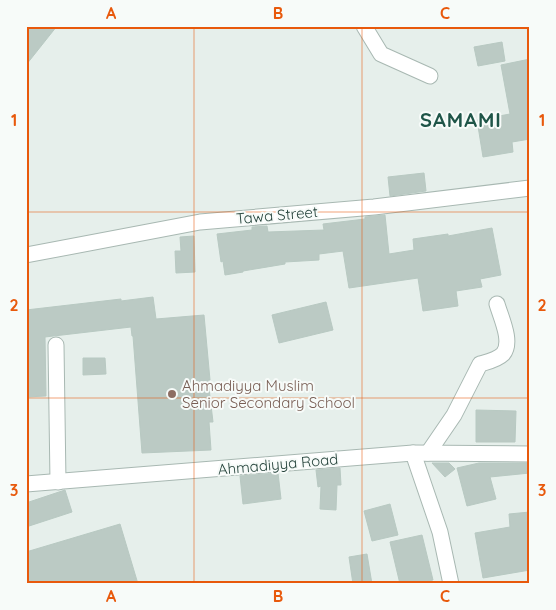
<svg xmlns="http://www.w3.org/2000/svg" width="556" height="610" font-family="Quicksand,sans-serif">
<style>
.building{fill:#bbcac4;stroke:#b8c9c2}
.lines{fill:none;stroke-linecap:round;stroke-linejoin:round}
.minor-casing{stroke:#a8b8b2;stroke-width:17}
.minor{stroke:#fff;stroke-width:15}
.grid{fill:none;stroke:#e8590c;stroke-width:1;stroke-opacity:0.55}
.education-dot{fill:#8d6e63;stroke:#f7fbf9;stroke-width:2}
.labels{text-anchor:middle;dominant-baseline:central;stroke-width:4;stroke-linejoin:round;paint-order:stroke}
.street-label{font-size:15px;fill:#24423a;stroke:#f7fbf9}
.education-label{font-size:15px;fill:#785e54;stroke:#f7fbf9;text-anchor:start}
.district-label{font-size:20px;font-weight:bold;letter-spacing:1px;fill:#1f5548;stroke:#f7fbf9}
.neatline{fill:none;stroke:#e8590c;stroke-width:2}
.grid-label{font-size:16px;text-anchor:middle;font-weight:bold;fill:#e8590c}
</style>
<rect width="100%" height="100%" fill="#e6efeb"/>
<!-- building -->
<g class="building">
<path d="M26,26H57L26,65Z"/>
<path d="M502,42L505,61L478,66L474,47Z"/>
<path d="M530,59V139L512,142L513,152L483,157L477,120L510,114L501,65Z"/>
<path d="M424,173L426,191L390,196L388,177Z"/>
<path d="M385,215L389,254L414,250L413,239L448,234V236L492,228L501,275L480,279L482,287L456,291L458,306L423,311L418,278L349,288L343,251L319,254V260L285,262V264L243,271V272L225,275L223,261L221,262L217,234L252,230V227L267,226L268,232L324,230L323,224L365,219V217Z"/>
<path d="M194,236L195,272L176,273L175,251H181L180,237Z"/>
<path d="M153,297L156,319L204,315L210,380H208L213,422H209L211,450L142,453L133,336H132L131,327L45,337L46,396L26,397V310L121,299V301Z"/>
<path d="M326,302L333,330L279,343L272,315Z"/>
<path d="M83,358H105L106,374L83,375Z"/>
<path d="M476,410L516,411L515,442H476Z"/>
<path d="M432,463H449L455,469L445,477Z"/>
<path d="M479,463H530V473L490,477L496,499L467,506L457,468Z"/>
<path d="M340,468L341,485H337L336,510L320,509L321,486L318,487L316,470Z"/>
<path d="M278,473L281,499L243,504L240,476Z"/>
<path d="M65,490L72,512L26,527V503Z"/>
<path d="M390,504L398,535L372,541L364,511Z"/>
<path d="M530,512V570L483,578L475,533L510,527L509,514Z"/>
<path d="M120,524L138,584H26V552Z"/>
<path d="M422,535L433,580L418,584H400L390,542Z"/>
<path d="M367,554L372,584H353L349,557Z"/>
</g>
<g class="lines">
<defs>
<g id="minor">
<path d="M364,26L381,54L430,76"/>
<path d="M26,255L200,222L374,207L530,188"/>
<path d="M56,345L58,482"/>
<path d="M413,453L440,532L451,584"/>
<path d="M428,453L454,415L480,364C487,362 497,360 503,354C513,342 501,318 497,304"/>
<path d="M26,484L413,453L530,454"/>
</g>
</defs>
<!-- minor casing -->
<use href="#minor" class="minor-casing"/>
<!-- minor -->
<use href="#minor" class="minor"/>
</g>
<!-- grid -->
<path class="grid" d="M194,26V584M362,26V584M26,212H530M26,398H530"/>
<!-- markers -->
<circle class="education-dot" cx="172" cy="394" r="5"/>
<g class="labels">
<!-- street labels -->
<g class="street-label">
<text transform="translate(277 215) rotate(-5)">Tawa Street</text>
<text transform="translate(278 464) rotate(-5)">Ahmadiyya Road</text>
</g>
<!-- education labels -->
<g class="education-label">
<text x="182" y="385">Ahmadiyya Muslim<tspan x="182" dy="17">Senior Secondary School</tspan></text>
</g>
<!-- district labels -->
<g class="district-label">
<text x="461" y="119">SAMAMI</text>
</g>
</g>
<!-- border -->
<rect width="556" height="610" fill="none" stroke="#f7fbf9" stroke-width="55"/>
<rect x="28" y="28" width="500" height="554" class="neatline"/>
<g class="grid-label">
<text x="111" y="19">A</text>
<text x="278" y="19">B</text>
<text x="445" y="19">C</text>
<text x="14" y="126">1</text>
<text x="542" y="126">1</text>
<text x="14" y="311">2</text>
<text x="542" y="311">2</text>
<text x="14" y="496">3</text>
<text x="542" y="496">3</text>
<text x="111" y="602">A</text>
<text x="278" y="602">B</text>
<text x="445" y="602">C</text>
</g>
</svg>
